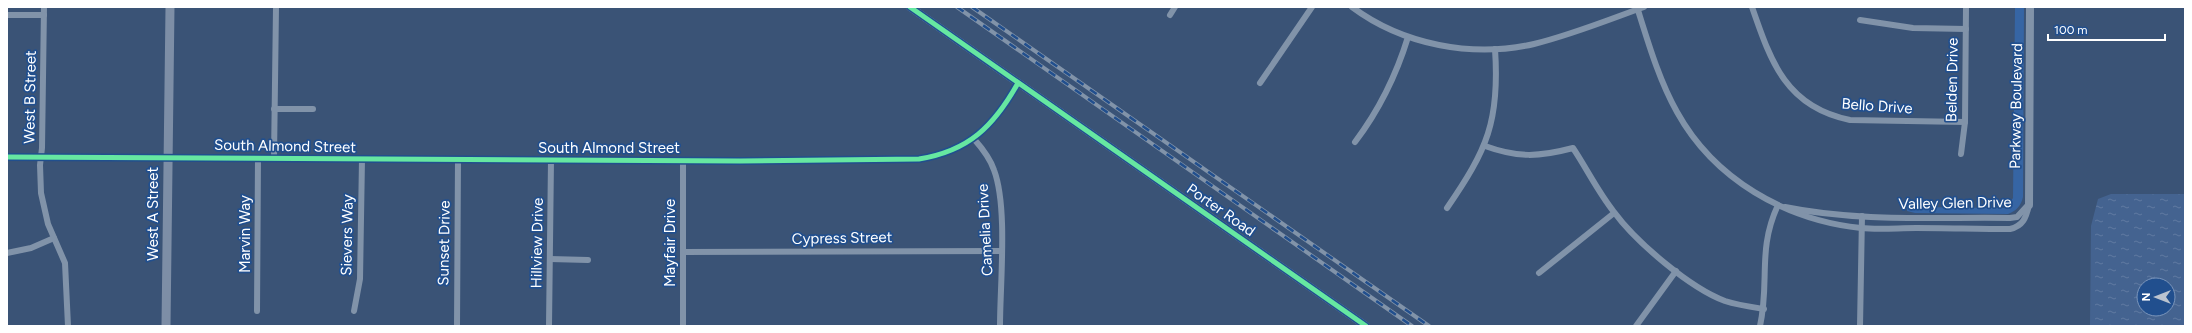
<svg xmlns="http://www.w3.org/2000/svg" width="2192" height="333" font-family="Figtree,sans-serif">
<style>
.green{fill:#3665a4}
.water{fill:url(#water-ripples);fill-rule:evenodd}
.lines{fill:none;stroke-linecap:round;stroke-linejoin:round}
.minor{stroke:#8193a9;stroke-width:6}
.tertiary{stroke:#8193a9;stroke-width:8}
.secondary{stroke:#7d8ea6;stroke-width:9}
.rail-casing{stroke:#8193a9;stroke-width:4}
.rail{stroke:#214f8e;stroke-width:2.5;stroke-dasharray:8;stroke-linecap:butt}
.cycleway-casing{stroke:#214f8e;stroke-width:8}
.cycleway{stroke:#66e7a1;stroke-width:5}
.labels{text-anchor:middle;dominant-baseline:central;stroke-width:3.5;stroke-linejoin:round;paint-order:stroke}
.street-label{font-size:15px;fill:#fff;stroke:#214f8e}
</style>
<defs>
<pattern id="water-ripples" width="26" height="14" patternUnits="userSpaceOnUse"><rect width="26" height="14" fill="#446390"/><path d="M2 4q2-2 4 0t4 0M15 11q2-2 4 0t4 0" fill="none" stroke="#607aa1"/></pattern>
</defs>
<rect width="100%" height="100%" fill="#3a5376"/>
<!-- green -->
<path class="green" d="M2015,7H2024L2023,197C2021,206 2016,211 2008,214L1915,213L1907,211V207L2006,208L2013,198Z"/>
<!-- water -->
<path class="water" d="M2111,194H2185V326H2090L2091,226L2098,199ZM2144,285H2168V309H2144Z"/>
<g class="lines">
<!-- minor -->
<g class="minor">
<path d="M44,7L42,148L40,165L41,193L48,224L65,263L68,326"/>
<path d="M1352,7C1403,45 1472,58 1534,44C1571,35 1608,20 1644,7"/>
<path d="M1637,7C1648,42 1659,80 1677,112C1714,179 1785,220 1861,228C1879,230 1898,228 1916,228C1947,228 1978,229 2010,229C2023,226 2026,218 2029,205"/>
<path d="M1752,7C1771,62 1786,107 1850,120L1965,122"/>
<path d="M7,15H44"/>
<path d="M1170,15L1175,7"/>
<path d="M1860,20L1913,28L1966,29"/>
<path d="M1260,83L1312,7"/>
<path d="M274,109H313"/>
<path d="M974,139C982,148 990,158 994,170C1008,207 1000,284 1000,326"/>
<path d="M1355,142C1380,109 1396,76 1408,37"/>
<path d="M1485,146C1518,158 1539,157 1573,148C1587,169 1598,192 1614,212C1636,242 1690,288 1725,301C1737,305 1751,307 1764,309"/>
<path d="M1961,154L1965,122L1966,7"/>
<path d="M7,157L740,161L919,159C969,151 994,126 1018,83"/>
<path d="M274,158L276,7"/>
<path d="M1785,207C1858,222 1935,217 2010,218L2017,217L2028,205"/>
<path d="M1447,208C1487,150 1500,121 1495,49"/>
<path d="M683,252L1001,251"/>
<path d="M7,253L31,248L54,238"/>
<path d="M550,259L588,260"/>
<path d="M1539,273L1614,213"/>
<path d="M257,311L258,158"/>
<path d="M354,311L360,279L362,159"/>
<path d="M457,326L458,160"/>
<path d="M549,326L551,160"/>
<path d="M683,326V161"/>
<path d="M1636,326L1676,271"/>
<path d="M1760,326C1770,281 1757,250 1778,205"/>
<path d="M1860,326L1862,216"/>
</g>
<!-- tertiary -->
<g class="tertiary">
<path d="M910,7L1366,326"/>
<path d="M2029,205L2030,7"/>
</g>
<!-- secondary -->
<path class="secondary" d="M166,326L170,7"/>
<defs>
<g id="rail">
<path d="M957,7L1412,326"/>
<path d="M972,7L1429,326"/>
</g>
</defs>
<!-- rail casing -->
<use href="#rail" class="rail-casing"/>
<!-- rail -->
<use href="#rail" class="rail"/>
<defs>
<g id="cycleway">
<path d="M910,7L1366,326"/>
<path d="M7,157L740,161L919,159C969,151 994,126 1018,83"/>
</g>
</defs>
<!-- cycleway casing -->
<use href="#cycleway" class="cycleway-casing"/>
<!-- cycleway -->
<use href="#cycleway" class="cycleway"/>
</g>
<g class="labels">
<!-- street labels -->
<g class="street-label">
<text transform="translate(1952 80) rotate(-89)">Belden Drive</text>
<text transform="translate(30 97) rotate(-89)">West B Street</text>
<text transform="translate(1877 106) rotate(4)">Bello Drive</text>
<text transform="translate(2016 106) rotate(-89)">Parkway Boulevard</text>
<text transform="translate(285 146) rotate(1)">South Almond Street</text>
<text x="609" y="148">South Almond Street</text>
<text transform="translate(1955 203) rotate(-1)">Valley Glen Drive</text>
<text transform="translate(1221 210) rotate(35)">Porter Road</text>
<text transform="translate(153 214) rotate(-90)">West A Street</text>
<text transform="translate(985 230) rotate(-93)">Camelia Drive</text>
<text transform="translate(245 234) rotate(-90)">Marvin Way</text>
<text transform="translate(347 235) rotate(-89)">Sievers Way</text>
<text transform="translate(842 238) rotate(-1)">Cypress Street</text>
<text transform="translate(444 243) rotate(-89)">Sunset Drive</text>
<text transform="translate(537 243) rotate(-89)">Hillview Drive</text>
<text transform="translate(670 243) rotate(-90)">Mayfair Drive</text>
</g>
</g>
<!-- border -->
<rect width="2192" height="333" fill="none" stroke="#ffffff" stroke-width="16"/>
<!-- north arrow -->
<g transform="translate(2156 297) rotate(270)"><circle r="19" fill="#214f8e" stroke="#7a95bb"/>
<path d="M0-3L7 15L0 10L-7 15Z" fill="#bac3cf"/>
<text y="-6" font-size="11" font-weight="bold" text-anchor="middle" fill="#ffffff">N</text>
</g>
<!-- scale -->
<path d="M2048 34v6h117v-6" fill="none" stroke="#ffffff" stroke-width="2"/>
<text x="2054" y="34" font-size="12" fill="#ffffff" stroke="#214f8e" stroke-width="3" paint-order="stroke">100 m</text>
</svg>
